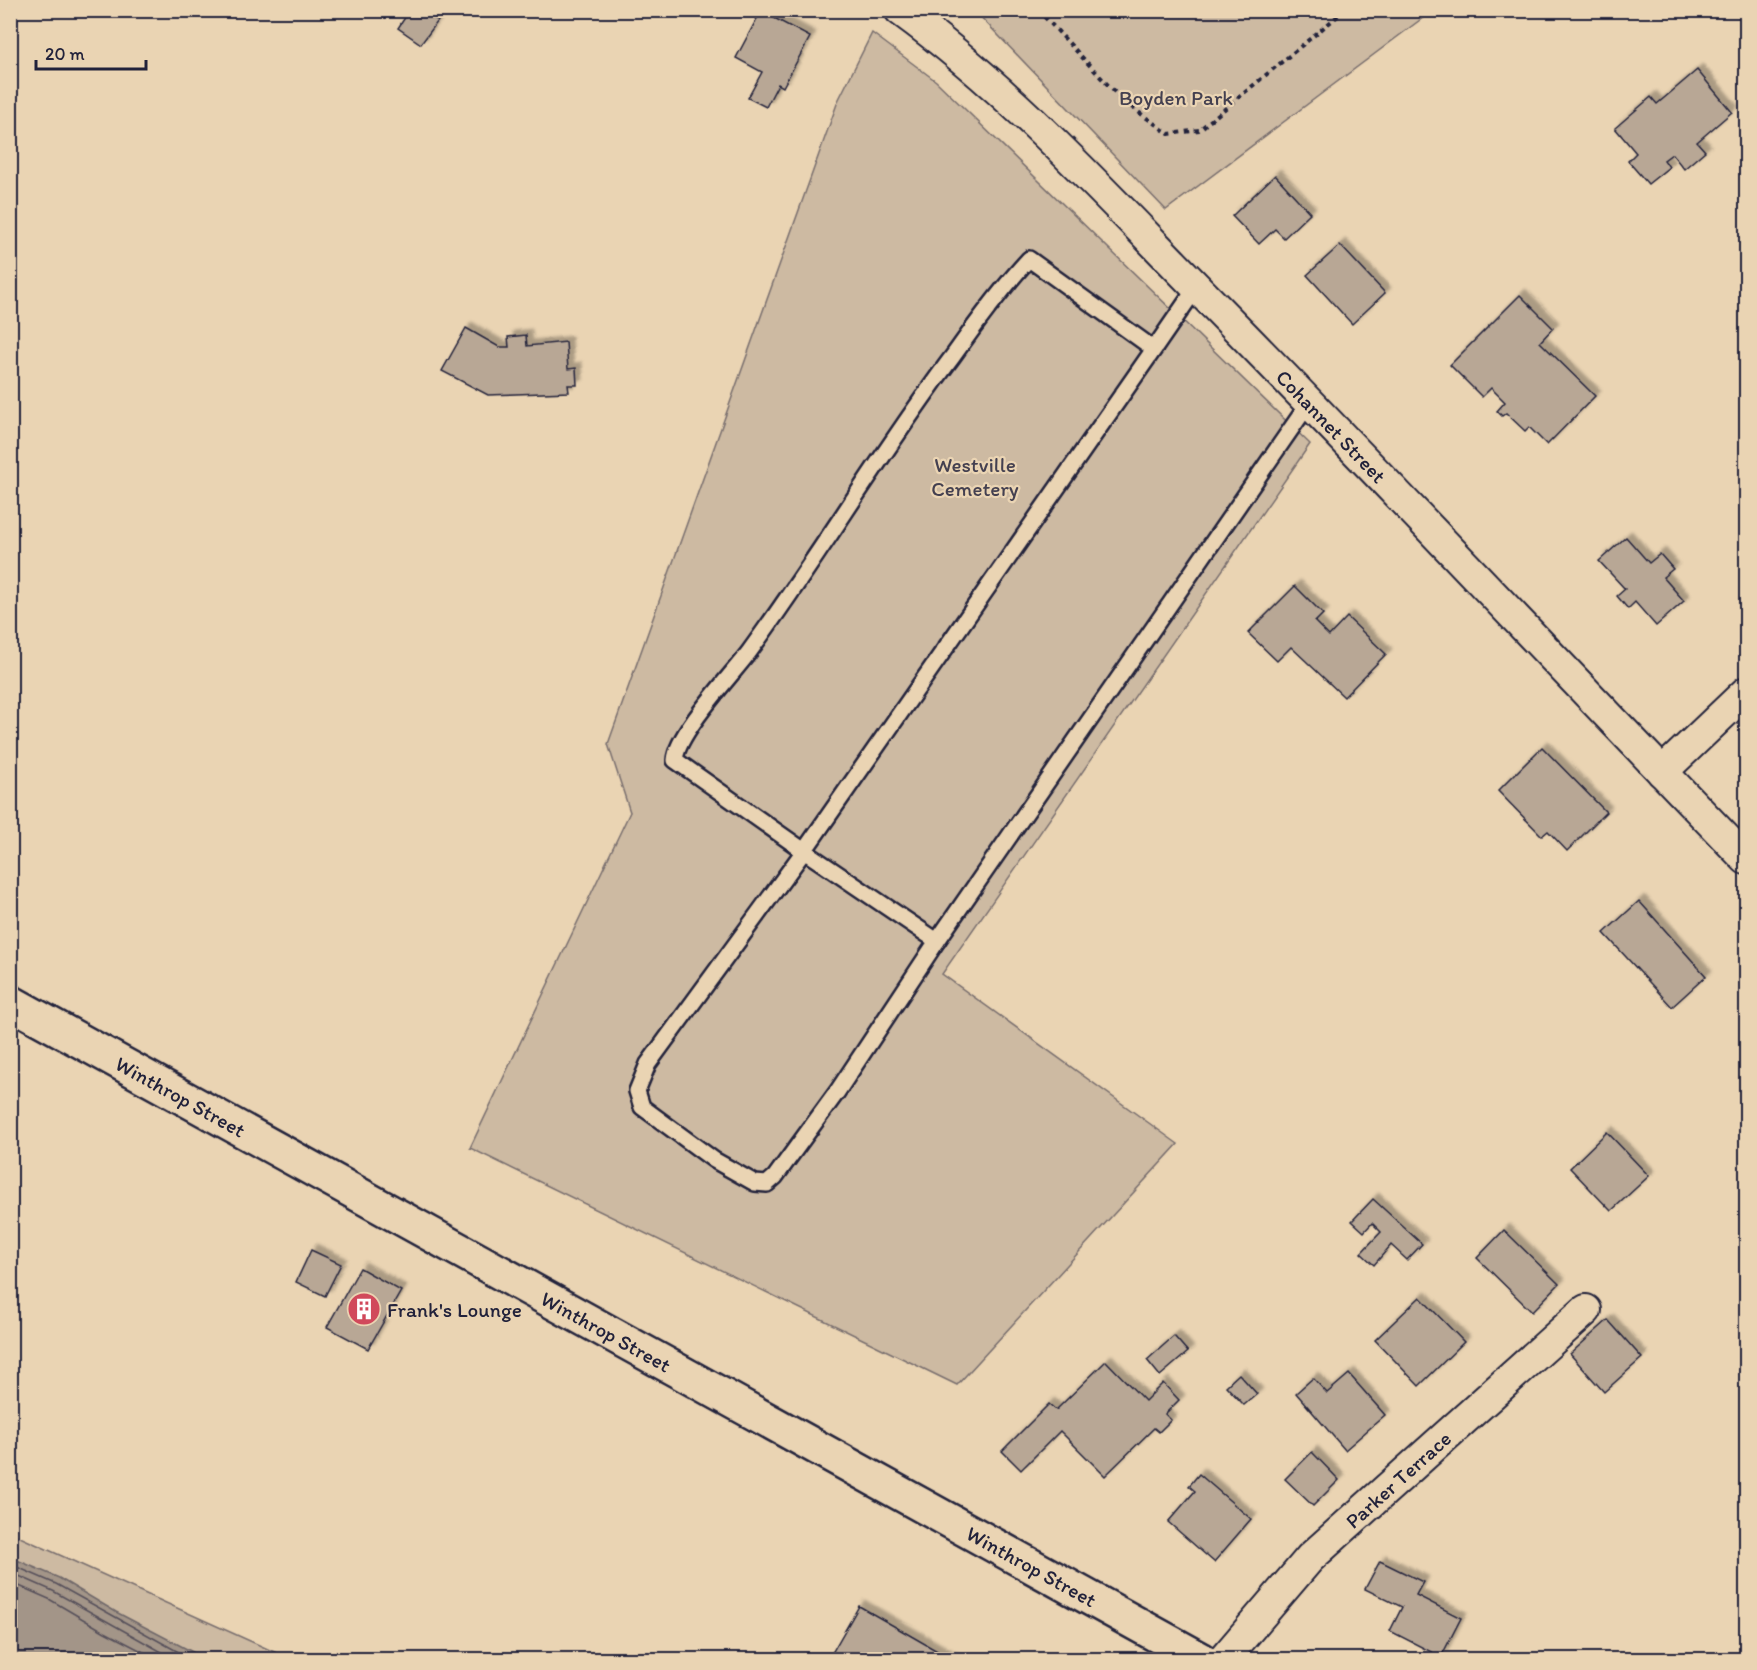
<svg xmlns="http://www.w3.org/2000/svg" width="1757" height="1670" font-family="Itim,sans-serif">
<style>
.green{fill:#cdbaa2;stroke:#786e6e;stroke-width:1.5}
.water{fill:#a39588;stroke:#6f6769;stroke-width:1.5}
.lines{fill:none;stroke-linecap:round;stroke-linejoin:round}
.shore{stroke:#56505a;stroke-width:1.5}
.building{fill:#b8a795;stroke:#22223b;stroke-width:1.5;filter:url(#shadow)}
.lane-casing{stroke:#22223b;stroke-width:20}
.street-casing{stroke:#22223b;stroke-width:34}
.highway-casing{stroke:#22223b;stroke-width:38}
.path{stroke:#22223b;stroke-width:4;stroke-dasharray:4.5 4.5;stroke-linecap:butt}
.lane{stroke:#ead4b3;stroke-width:15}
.street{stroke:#ead4b3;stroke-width:30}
.highway{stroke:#ead4b3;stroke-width:33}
.labels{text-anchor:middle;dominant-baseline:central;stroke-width:4.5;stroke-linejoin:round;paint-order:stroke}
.park-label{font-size:21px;fill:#444050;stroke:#ead4b3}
.street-label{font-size:21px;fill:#22223b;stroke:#ead4b3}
.poi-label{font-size:21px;fill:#22223b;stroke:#ead4b3;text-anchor:start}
</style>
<defs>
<filter id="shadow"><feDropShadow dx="5.5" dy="-5.5" stdDeviation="1.5" flood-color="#0004"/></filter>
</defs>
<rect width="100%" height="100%" fill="#ead4b3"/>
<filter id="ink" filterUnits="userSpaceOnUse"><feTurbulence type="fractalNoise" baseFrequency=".0167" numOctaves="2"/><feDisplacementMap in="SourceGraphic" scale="12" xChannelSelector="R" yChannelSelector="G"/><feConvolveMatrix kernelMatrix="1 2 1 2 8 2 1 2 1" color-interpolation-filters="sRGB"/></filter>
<g filter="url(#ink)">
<!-- green -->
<g class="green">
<path d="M975,11H1432L1166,210Z"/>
<path d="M872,33L936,81L1310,444L942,974L1178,1144L957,1385L470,1148L630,812L608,744L838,101Z"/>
<path d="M11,1533L290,1659H11Z"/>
</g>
<!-- water -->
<g class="water">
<path d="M10,1557L59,1578L116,1612L206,1659H11Z"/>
<path d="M1671,1651L1691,1657L1745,1654L1746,1659H1651Z"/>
</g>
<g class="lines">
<!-- shore -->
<g class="shore">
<path d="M10,1564L56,1584L193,1660"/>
<path d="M10,1572L53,1591L176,1660"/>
<path d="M10,1582L49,1599L105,1632L159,1660"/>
</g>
</g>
<!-- building -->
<g class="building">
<path d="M410,10H424L438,21L421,44L398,28Z"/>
<path d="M761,11L810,37L783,87L778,84L766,107L748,98L762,72L736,58Z"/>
<path d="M1697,70L1732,112L1697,142L1705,151L1684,169L1672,154L1664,160L1669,167L1648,184L1628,161L1636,153L1615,128L1651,97L1657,104Z"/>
<path d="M1275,175L1310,213L1284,238L1275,229L1259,244L1232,216Z"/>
<path d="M1340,245L1385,293L1352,324L1307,275Z"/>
<path d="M1520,295L1553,328L1540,342L1595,396L1547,445L1529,427L1525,431L1506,413L1502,416L1497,411L1505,402L1491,388L1482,397L1450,365Z"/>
<path d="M466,328L499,347H509L508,337L526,335L527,346L566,342L568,369L576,368L577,385H568L569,392L488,395L442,371Z"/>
<path d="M1626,537L1649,563L1660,554L1673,569L1663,577L1684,601L1656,626L1635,602L1628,609L1617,596L1625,589L1599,561Z"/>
<path d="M1295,586L1323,614L1315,622L1329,636L1347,617L1386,654L1344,697L1291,647L1277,661L1248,633Z"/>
<path d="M1542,747L1606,812L1567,851L1548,831L1542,836L1498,791Z"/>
<path d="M1639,901L1706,976L1672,1007L1604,933Z"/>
<path d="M1607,1132L1649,1176L1611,1211L1570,1168Z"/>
<path d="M1373,1199L1422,1244L1407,1260L1391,1245L1374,1265L1361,1253L1381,1232L1372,1223L1364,1232L1352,1221Z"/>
<path d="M1504,1230L1559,1284L1532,1312L1477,1258Z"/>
<path d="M311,1250L341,1264L325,1296L296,1282Z"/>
<path d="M360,1268L401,1291L368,1349L327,1327Z"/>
<path d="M1420,1297L1464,1342L1419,1386L1375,1340Z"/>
<path d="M1608,1320L1642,1358L1604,1392L1570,1354Z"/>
<path d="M1174,1336L1188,1352L1160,1376L1147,1360Z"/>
<path d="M1106,1361L1145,1401L1163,1383L1179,1400L1165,1414L1171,1420L1159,1432L1154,1428L1105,1476L1060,1431L1021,1470L1002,1451L1049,1404L1056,1410Z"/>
<path d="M1239,1374L1257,1394L1244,1405L1226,1386Z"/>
<path d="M1349,1374L1385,1415L1345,1450L1296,1393L1313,1378L1327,1393Z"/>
<path d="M1312,1452L1339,1480L1313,1506L1285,1479Z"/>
<path d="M1199,1474L1251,1519L1214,1562L1168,1522L1195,1491L1189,1486Z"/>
<path d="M1380,1561L1423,1582L1416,1595L1461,1618L1441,1657L1390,1631L1402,1607L1365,1589Z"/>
<path d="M859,1606L953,1660H828Z"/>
</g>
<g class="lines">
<defs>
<g id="lane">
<path d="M1154,349L804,851L675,760C677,733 731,676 749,652C820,555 881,452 953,356C977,322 1001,289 1029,259L1154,349L1196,288"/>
<path d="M804,851L937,941L837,1092L775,1177L767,1184L755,1183L714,1160L642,1107L637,1091L648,1064Z"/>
<path d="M937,941L1309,403"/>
</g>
<g id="street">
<path id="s1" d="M900,10C1017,95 1115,205 1216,307C1395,489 1569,676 1746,859"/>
<path d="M1662,772L1746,692"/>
<path id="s2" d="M1223,1660L1310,1558L1586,1310"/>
</g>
<g id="highway">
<path id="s3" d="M10,1002L1202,1660"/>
</g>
</defs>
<!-- lane casing -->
<use href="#lane" class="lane-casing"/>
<!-- street casing -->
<use href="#street" class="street-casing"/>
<!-- highway casing -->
<use href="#highway" class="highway-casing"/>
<!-- path -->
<path class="path" d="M1038,10L1123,101L1169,134L1199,130L1345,10"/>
<!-- lane -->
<use href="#lane" class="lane"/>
<!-- street -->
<use href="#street" class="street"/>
<!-- highway -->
<use href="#highway" class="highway"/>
</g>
</g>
<!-- icons -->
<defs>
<symbol id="building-disc" viewBox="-11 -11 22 22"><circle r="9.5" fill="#d1495b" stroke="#ead4b3"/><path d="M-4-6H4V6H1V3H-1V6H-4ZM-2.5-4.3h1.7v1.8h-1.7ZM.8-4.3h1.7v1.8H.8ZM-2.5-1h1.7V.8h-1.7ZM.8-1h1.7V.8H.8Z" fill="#fff"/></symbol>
</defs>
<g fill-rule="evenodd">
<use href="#building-disc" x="345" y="1290" width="38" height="38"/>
</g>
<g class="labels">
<!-- park labels -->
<g class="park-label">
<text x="1176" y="97">Boyden Park</text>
<text x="975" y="464">Westville<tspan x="975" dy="24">Cemetery</tspan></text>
</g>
<!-- street labels -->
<g class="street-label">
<text stroke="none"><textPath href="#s1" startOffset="600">Cohannet Street</textPath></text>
<text stroke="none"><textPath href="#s3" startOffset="195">Winthrop Street</textPath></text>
<text stroke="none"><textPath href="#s3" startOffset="681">Winthrop Street</textPath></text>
<text stroke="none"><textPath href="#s2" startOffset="252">Parker Terrace</textPath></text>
<text stroke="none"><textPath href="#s3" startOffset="1167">Winthrop Street</textPath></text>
</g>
<!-- poi labels -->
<g class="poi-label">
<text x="387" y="1309">Frank's Lounge</text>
</g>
</g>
<!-- margin -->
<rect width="1757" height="1670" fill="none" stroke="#ead4b3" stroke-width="36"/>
<rect x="18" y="18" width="1721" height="1634" fill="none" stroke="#22223b" stroke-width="2" filter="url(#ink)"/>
<!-- scale -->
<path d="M36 60v9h110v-9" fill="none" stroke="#22223b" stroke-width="3"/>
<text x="45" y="60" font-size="18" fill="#22223b" stroke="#ead4b3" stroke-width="4.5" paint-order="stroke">20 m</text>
</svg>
